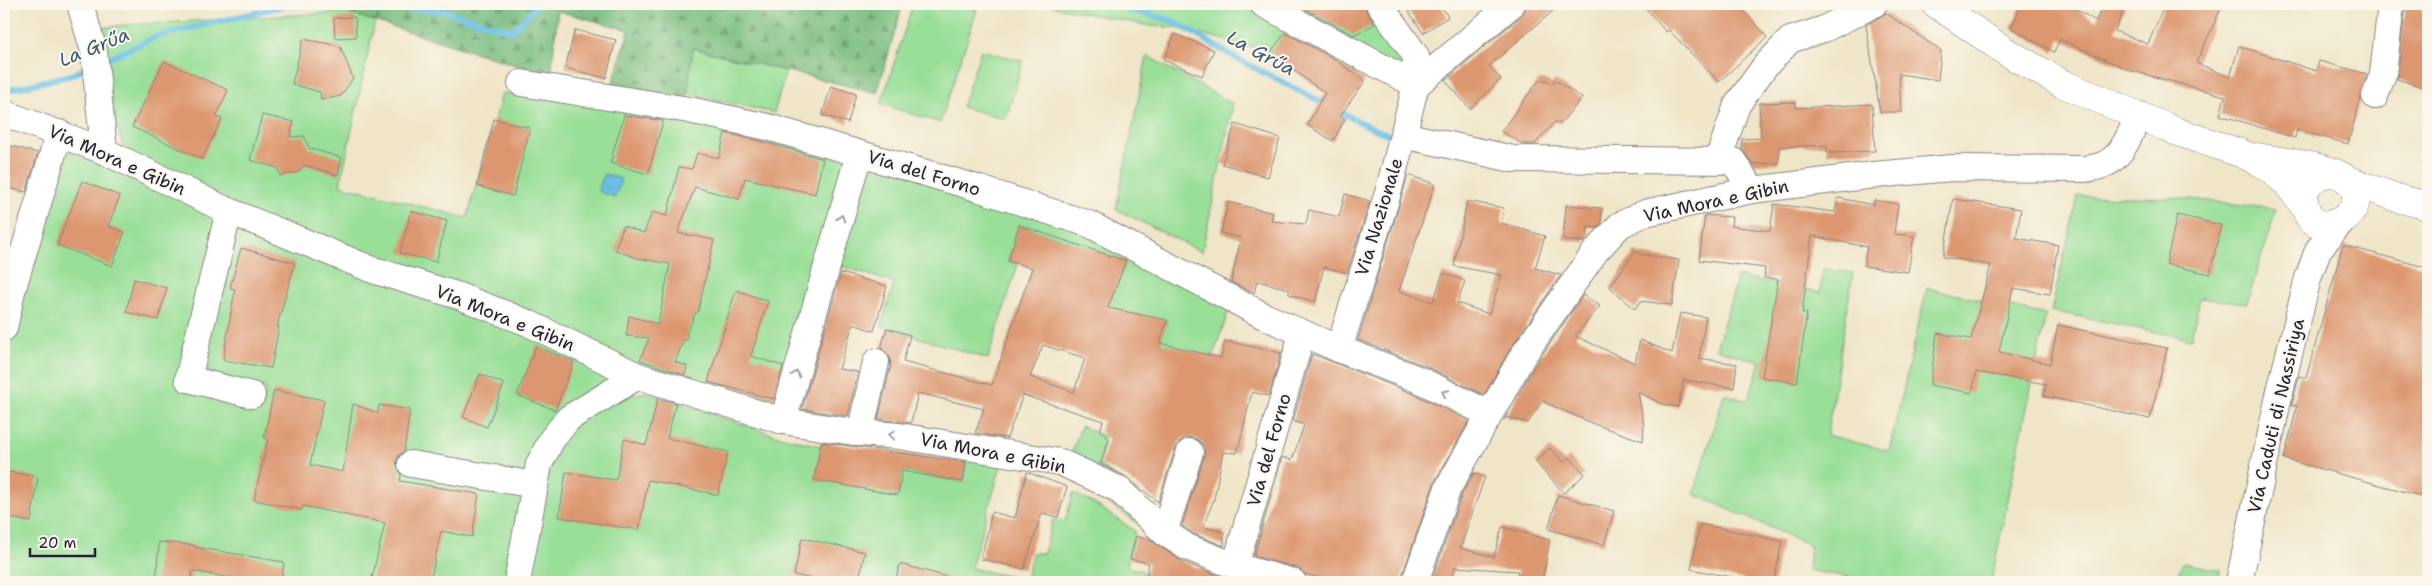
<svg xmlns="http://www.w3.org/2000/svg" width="2432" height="586" font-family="'Shantell Sans',sans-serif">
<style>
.grass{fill:#99df98;stroke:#5e806a}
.forest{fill:url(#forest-firs);stroke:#4e705e}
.water{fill:url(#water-ripples);stroke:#467190}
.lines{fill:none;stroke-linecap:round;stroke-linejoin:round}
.stream{stroke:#69c0e6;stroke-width:6}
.building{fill:#dc9770;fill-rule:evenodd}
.street-casing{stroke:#888481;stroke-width:28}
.secondary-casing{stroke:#888481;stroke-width:29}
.street{stroke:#fff;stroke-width:26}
.secondary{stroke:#fff;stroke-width:28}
.oneway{stroke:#9c9ca7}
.labels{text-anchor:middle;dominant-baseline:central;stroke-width:4;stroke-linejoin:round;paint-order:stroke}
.street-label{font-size:18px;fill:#22223b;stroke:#fbf7ec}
.water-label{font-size:19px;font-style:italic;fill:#3b5977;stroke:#fbf7ec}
</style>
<defs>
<pattern id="forest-firs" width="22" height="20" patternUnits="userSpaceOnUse" patternTransform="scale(1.25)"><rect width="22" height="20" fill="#7abe80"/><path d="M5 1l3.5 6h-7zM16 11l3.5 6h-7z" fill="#649a6a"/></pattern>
<pattern id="water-ripples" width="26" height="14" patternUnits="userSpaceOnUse" patternTransform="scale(1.25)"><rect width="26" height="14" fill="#69c0e6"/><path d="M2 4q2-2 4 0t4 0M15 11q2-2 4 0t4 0" fill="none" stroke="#569cbc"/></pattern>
</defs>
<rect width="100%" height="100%" fill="#fbf7ec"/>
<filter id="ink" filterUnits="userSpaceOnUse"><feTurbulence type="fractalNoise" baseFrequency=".02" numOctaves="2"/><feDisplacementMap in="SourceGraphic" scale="10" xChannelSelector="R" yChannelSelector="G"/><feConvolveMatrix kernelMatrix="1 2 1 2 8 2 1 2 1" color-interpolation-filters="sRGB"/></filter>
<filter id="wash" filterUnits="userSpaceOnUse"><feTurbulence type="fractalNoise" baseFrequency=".0096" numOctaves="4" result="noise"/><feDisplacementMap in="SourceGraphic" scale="20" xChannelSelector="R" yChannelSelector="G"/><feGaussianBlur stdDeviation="1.12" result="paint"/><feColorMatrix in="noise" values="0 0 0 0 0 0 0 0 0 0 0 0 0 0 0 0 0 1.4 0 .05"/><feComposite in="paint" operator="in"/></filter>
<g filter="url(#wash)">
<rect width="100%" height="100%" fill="#efe5c7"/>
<!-- grass -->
<g class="grass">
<path d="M913,4H958L977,10L940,123L881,104Z"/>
<path d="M1051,4H1261L1412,87L1172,27L1150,26L1056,7Z"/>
<path d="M1268,4H1375L1412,79Z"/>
<path d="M345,12L375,21L340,185L467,218L502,93L627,105L854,157L775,427L129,170L91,29L124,25Z"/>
<path d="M692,48L786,71L774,113L687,93Z"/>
<path d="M981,50L1023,61L1006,119L962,107Z"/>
<path d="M1147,56L1233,104L1202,252L1116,209Z"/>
<path d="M58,146L129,178L223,213L180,387L262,406L266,388L198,369L234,222L467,308L638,386L602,397L530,487L522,582H4V353L12,308Z"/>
<path d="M863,160L1087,229L1230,307L1213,356L1159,346L1167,320L1103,321C1109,300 1118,282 1126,261L1019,225L1008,261L1018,264L988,359L881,326L894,283L836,264Z"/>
<path d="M2078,196L2182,198L2276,209L2247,303L2200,298L2191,339L2051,311Z"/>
<path d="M1823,269L1853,273L1827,435L1889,451L1927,288L2046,315L1991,582H1859V579L1808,570L1810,545L1694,494L1724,394L1748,401L1760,362L1716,349L1738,276C1765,283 1794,284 1820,293Z"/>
<path d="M645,392L775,435L820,446L898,495L902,471L963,482L967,456L1001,466L971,568L1026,580L1032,553H1044L1053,519L1065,522L1073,493L1093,503L1135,531L1127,566L1147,573L1145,582H528L556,433L603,403Z"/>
<path d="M1081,426L1105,437L1096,475L1101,465L1166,526L1159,538L1065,473Z"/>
<path d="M2183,563L2220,570L2219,582H2174Z"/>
</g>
<!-- forest -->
<path class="forest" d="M348,4H903L877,93L693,48L686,104L612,86L629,30L558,11L551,76L345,12Z"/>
<!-- water -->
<path class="water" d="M604,174L621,179L615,197L598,191Z"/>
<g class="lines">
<!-- stream -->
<g class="stream">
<path d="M1110,4L1173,21L1239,60L1327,105"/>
<path d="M100,62L158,36L288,5L439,10L512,31L538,4"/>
<path d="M4,91L71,75L89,67"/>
<path d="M1336,110L1374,129L1395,137"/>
</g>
</g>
<g id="blocks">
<!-- building -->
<g class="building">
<path d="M1306,4H1364L1367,13L1375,24L1354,35L1303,8Z"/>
<path d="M1397,4H1440L1448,17L1423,33L1406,7L1401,10Z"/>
<path d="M1527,4H1561L1489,66L1501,79L1470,109L1445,80L1522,15Z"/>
<path d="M1642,4H1738L1767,37L1719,82L1669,30L1666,32Z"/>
<path d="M2022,4H2067L2096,21L2103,4H2126L2115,31L2148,44L2165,4H2223L2196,63L2230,77L2239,46L2316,71L2319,61L2367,74L2348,144L2297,130L2295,138L2220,115L2225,96L2129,70L2060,39L2054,52L2011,28Z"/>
<path d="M2406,4H2428V89L2397,79Z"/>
<path d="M1886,13L1941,51L1938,80L1899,74L1901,112H1880L1866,25Z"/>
<path d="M355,17L356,37L335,38L334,18Z"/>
<path d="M575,30L616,40L606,78L565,68Z"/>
<path d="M1285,33L1333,58L1365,81L1340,116L1345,119L1333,141L1307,125L1325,93L1270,53Z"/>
<path d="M1175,34L1214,50L1202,76L1164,60Z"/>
<path d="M303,39L340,46L353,78L341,96L321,100L320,92L292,84Z"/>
<path d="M164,61L228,90L216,117L222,119L202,159L132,127Z"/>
<path d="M1539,80H1546L1552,84L1555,80L1582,98L1560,124L1555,122L1535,144H1522L1501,131Z"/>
<path d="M831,86L856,94L848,123L822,115Z"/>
<path d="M1796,102V108L1872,104L1875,151L1827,153V145L1779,147V163L1753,164L1742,150V139L1761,138L1759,103Z"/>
<path d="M262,115L294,122L290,137L304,136L309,148L342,158L338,175L304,165L299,172L280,176L278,168L250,160Z"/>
<path d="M624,115L663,121L648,174L610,163Z"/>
<path d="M494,119L530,128L513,196L477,186Z"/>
<path d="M1235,124L1280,138L1268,177L1222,164Z"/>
<path d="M725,133L764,142L823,159L815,194L745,178L739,199L695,187L678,233L714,240L698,312H696L687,332V340H684L675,362L687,366L685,375L640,360L649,338L626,336L629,316L658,324L670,264L637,258L615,250L623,226L644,233L652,212L667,216L679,167L692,169L697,153L719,158Z"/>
<path d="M4,144L38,153L26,192L4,187Z"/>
<path d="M1408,175L1435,184L1399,291L1433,302L1443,273L1465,281L1457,303L1489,314L1502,275L1454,266L1467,201L1504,208L1501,223L1545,236L1535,268L1561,275L1510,349L1484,395L1425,366L1358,340Z"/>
<path d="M82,181L120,196L108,226L125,232L112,266L57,245Z"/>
<path d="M1345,194L1370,201L1347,273L1324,267L1315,302L1289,294V289L1257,281L1254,293L1231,282L1241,238L1221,233L1228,202L1273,213L1271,221L1306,224L1309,210L1339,217Z"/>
<path d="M1838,198L1874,205V200L1898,204L1894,234L1914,236L1908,272L1864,266L1867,247L1812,236L1802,313H1807L1797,383L1762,377L1778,279L1764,278L1765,268L1699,260L1705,215L1732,217L1731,226L1770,231L1774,204L1835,212Z"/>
<path d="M1953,199L2021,209L2016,238L2058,245L2050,294L2013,288L1999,352L2050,364L2058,325L2167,348L2150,419L2044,396L2046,384L1976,372L1972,393L1930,385L1937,333L1971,339L1991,265L1943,257Z"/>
<path d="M1566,205L1602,208L1601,224L1597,228L1588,227L1587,238L1584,242L1563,240Z"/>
<path d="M411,211L447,221L436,262L400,253Z"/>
<path d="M2177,215L2221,225L2210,274L2166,264Z"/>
<path d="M1019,225L1126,261L1108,308L1167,320L1160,343L1221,358L1225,341L1281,353L1269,396L1252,392L1237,453L1223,452L1214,499L1203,527L1224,532V546L1194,534L1182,526L1204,456L1205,448L1201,442L1195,438L1186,437L1180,441L1176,447L1158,502L1125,476L1101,464L1109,439L1100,431L1103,421L1023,395L1007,438L975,433L984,409L918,393L911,423L878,419L891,365L890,357L881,348L887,328L910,335L903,362L992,385L1032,268L1008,261ZM1043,345L1085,358L1074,392L1030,377Z"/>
<path d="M2343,245L2428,268V498L2284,459L2297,406L2292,405L2299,376L2306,378Z"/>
<path d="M241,248L295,263L277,326H279L271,368L223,360L235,289L230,288Z"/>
<path d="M1635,251L1640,254L1679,260L1672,305L1641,301L1635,309L1610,287Z"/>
<path d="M841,273L887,286L874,331L853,324L839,369L858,372L848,416L802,409Z"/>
<path d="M134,279L167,288L158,320L126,312Z"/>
<path d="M736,290L768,301L751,356L783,366L774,399L708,382Z"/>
<path d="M1583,295L1600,306L1575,336L1635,363L1640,340L1672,353L1680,313L1706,317L1699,358L1737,364L1734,388L1684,380L1678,407L1662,404L1638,392L1644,425L1643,441L1594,424L1542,401L1528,423L1506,417L1504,420L1535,365Z"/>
<path d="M536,346L574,362L555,410L517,395Z"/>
<path d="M1312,354L1414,394L1469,421L1434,483L1400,582H1334L1305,574L1297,568L1254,556L1282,457L1292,460L1304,425L1293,421Z"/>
<path d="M480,374L504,384L487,427L463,417Z"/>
<path d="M274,390L324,400L310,465L343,472L353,404L378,413L379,405L410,410L404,451L399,455L396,462L401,475L400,481L479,494L472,537L441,531L430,582H371L385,523L303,506L302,510L254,500L268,438H264Z"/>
<path d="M658,398L676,403L667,438L728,452L718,495L648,480L639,530L559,517L566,472L616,480L624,439L646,445Z"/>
<path d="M821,442L966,462L963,482L902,471L898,495L814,480Z"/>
<path d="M1550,448L1564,462L1569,457L1585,474L1564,493L1535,462Z"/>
<path d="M4,471L38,477L31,522L4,517Z"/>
<path d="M1027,472L1067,487L1058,517L1042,513L1024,569L981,559L992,512L1015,518Z"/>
<path d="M1474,473L1485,477L1460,548L1494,557L1502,527L1550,540L1542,582H1516L1518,571L1455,567L1450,582H1431L1462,494Z"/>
<path d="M1558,495L1614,511L1604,545L1548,529Z"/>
<path d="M1700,524L1782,541L1774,582H1755L1691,569Z"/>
<path d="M1136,536L1152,541L1181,561L1223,578V582H1145L1149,563L1130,559Z"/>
<path d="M802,538L865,552L859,579L841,575L839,582H826L794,575Z"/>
<path d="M159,542L194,545V547L284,562L281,582H255L192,571L191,582H156Z"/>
<path d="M900,564L948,577V582H895Z"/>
</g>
</g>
</g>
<g filter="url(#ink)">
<use href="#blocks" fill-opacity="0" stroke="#888481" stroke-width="1"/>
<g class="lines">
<defs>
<g id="street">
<path d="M80,4L94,51L104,151"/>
<path d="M1263,4L1416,85L1512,4"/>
<path d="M521,83L689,110L768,127L977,188L1089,224L1264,316L1339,349L1420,380L1489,414"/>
<path d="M2375,96L2383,74L2391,4"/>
<path d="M4,113L104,151L224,209L373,270L459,296L528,323L638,376L783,421L860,433L899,436L1060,462L1118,489L1164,532L1187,547L1235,566L1293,582"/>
<path d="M1403,135L1513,159L1733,161L1752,190"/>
<path d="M1718,160L1737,105L1765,66L1790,40L1824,29L1874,4"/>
<path d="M229,211L188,379L252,395"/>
<path d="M4,328L12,291L59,133"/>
<path d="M1339,349L1388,193L1416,85V56L1379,4"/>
<path d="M783,421L859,154"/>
<path d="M860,433L876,362"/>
<path d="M411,464L535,485"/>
<path d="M1164,532L1190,452"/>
<path d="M1235,566L1302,334"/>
<path d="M517,582L539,464L552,439L569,418L638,376"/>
<path d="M1415,582L1448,488L1522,357L1595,252L1620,225L1645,213L1752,190L1874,175L1952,168L2084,169C2120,167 2125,144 2139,115"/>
<path d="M2239,582L2280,391L2308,278L2318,250L2342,221"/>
</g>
<g id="secondary">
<path d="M1936,4L2008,53L2063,84L2175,131L2243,154L2267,166L2287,183L2305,207"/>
<path d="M2257,157C2277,161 2331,166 2346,179C2381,208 2315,249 2305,206C2300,186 2314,174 2332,173"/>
<path d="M2346,179L2397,198L2428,206"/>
</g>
</defs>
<!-- street casing -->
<use href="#street" class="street-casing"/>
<!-- secondary casing -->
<use href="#secondary" class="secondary-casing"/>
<!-- street -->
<use href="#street" class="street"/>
<!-- secondary -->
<use href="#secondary" class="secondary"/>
</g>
<!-- one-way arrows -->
<defs><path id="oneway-chevron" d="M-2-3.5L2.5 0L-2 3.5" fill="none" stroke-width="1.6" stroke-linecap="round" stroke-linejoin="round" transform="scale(1.25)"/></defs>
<g class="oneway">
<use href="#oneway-chevron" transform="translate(841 218) rotate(-74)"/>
<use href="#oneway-chevron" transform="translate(796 374) rotate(-74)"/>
<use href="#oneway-chevron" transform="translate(1445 393) rotate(-153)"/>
<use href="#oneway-chevron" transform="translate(892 435) rotate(-176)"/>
</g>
</g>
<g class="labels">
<!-- street labels -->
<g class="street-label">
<text transform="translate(117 160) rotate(24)">Via Mora e Gibin</text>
<text transform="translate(924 173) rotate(17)">Via del Forno</text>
<text transform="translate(1716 201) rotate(-12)">Via Mora e Gibin</text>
<text transform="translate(1379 217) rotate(-73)">Via Nazionale</text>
<text transform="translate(505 318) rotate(22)">Via Mora e Gibin</text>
<text transform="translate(2276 416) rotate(-77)">Via Caduti di Nassiriya</text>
<text transform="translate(1269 450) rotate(-74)">Via del Forno</text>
<text transform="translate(993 453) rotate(11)">Via Mora e Gibin</text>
</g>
<!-- water labels -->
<g class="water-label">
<text transform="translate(94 47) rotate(-22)">La Grűa</text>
<text transform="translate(1261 53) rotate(28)">La Grűa</text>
</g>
</g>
<!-- margin -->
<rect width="2432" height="586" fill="none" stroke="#fbf7ec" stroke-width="20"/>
<!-- scale -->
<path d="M30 548v8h65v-8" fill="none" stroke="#22223b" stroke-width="2.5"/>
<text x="38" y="548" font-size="15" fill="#22223b" stroke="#fbf7ec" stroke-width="4" paint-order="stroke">20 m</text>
</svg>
